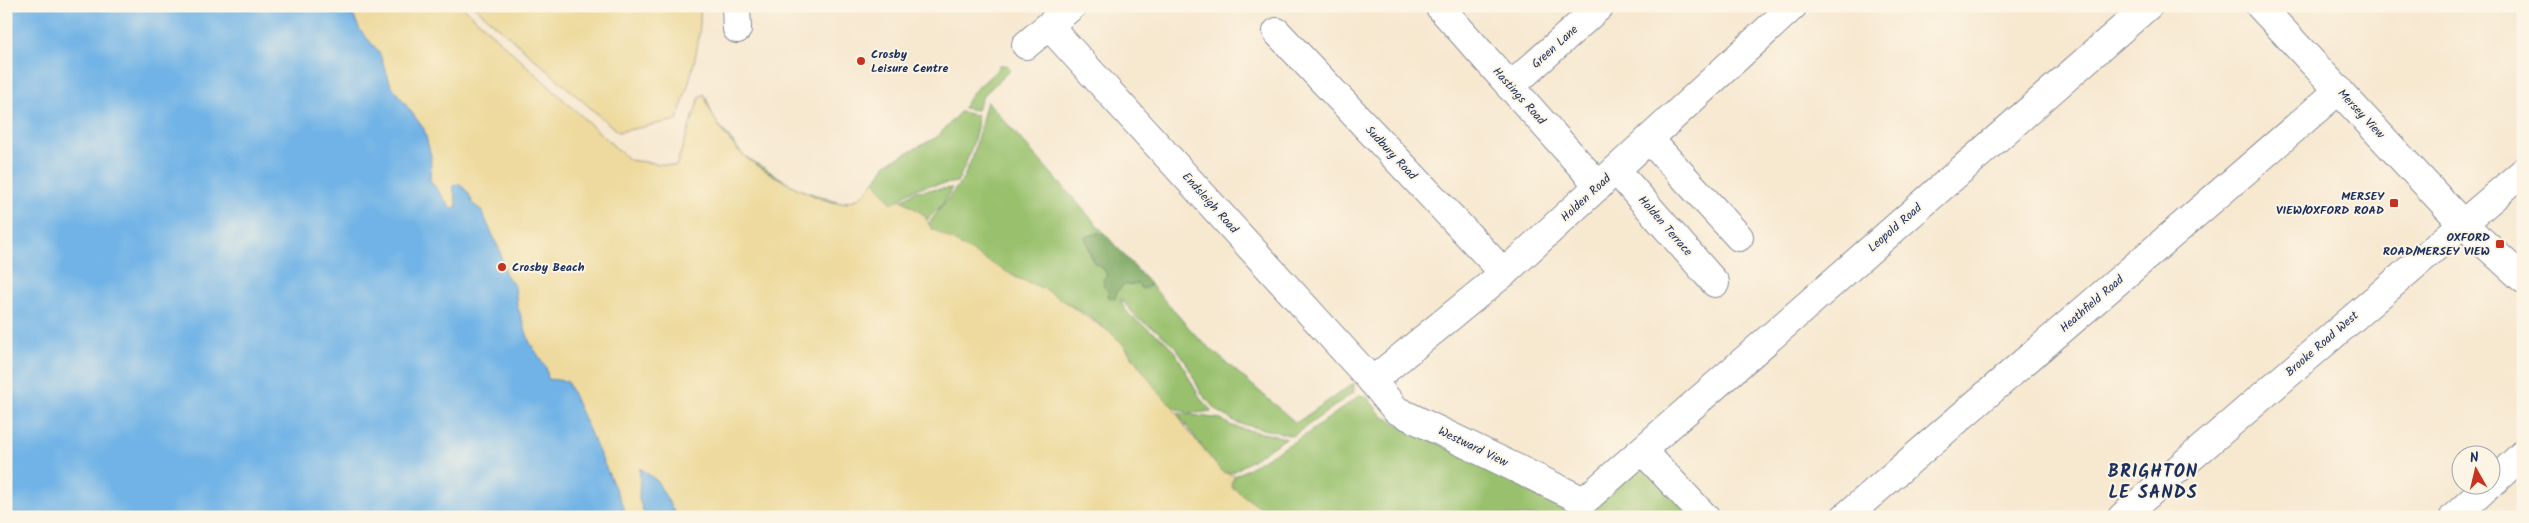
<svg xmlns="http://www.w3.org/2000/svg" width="2529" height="523" font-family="Kalam,sans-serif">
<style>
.green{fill:#99c16d;stroke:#5a7866}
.forest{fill:#7aa760;stroke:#4a6b5f}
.sand{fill:#eeda9e;stroke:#84847e}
.water{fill:#71b3e6;stroke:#4671a2}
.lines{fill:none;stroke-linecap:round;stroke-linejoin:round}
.minor-casing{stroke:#898c97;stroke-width:30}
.minor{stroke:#fff;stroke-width:28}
.poi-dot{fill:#c8321e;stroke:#fcf5e5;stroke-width:2}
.labels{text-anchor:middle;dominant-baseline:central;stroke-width:4;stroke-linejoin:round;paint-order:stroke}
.street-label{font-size:12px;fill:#1b2f5e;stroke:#fcf5e5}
.poi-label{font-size:12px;font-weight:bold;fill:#1b2f5e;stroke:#fcf5e5;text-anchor:start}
.district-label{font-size:18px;font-weight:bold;letter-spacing:1px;fill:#1b2f5e;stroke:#fcf5e5}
</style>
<rect width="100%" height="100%" fill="#fcf5e5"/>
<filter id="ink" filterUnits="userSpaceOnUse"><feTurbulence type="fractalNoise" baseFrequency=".02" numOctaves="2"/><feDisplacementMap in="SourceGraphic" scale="10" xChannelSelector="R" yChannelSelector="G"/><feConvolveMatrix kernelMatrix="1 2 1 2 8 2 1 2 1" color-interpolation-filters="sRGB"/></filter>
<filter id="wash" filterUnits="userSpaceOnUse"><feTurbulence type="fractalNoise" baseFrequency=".0096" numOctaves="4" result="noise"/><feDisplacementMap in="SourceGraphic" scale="20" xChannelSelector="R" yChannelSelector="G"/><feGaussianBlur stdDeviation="1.12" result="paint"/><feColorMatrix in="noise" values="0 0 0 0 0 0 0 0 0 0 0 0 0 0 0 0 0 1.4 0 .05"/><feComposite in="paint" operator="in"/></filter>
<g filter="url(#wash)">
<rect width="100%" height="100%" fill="#f7e8d0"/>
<!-- green -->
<g class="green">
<path d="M999,65H1007L1011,69L983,96L977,110L963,108L973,92L999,68Z"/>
<path d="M702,95H705L714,119L743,155L798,189L840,203L855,200L868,192L886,164L937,137L960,112L977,115C981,128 964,170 957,182C922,188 922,181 892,205L887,256L695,130Z"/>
<path d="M987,101L1105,234L1098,233L1085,237L1093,262L1104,269L1107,275L1103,279L1117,291L1124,285L1139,284L1146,289L1151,285L1198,338L1296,423L1354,383V392L1293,436L1237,423L1215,409L1201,393L1186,362L1176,347L1156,330L1138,319L1120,298C1126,321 1152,328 1167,343C1187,363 1191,393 1212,411C1204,412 1194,414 1186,412C1157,407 1140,359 1120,341C1090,313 1052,294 1016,277C987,263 959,244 930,228L929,223L963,179L973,156Z"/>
<path d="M952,188L942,205L927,220L924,215L902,200L916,191Z"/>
<path d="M1360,395L1367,397L1382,416L1579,513V516L1272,517L1232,487L1231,483L1235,476L1307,434Z"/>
<path d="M1177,413L1221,419L1230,425L1243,429L1286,438L1235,471L1230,473L1221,472Z"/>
<path d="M1645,462L1697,517H1594L1590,512Z"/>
</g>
<!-- forest -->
<path class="forest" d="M1098,233L1105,234L1151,285L1141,289L1139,284L1124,285L1117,291L1115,299L1108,297L1109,292L1104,287L1103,279L1107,275L1104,269L1093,262L1085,237Z"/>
<!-- sand -->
<g class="sand">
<path d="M6,6H462L629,160L676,166L700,96L705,95C708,113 729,143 743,155C759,169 822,205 842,203C858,202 867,193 874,180L892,204L900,199L924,215L931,228L1017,278L1045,289L1111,333L1122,343L1159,393L1173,407L1186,428L1221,471L1235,476L1231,483L1232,487L1272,517H6Z"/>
<path d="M474,6H700C702,46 689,82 677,120L618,132Z"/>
</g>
<!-- water -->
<g class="water">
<path d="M6,6H349L360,30L379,52L391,85L424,129L431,156L430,180L451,208L457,207L453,186L459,184L468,192L473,204L481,210L500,251L505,273L515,287L517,305L530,343L546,367L548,379L567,381L628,517H6Z"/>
<path d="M640,468L657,481L677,517H645L639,499Z"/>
</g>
</g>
<g filter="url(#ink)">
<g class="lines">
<defs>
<g id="minor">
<path d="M736,6L737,29"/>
<path d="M1439,6L1599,186"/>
<path d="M2260,6L2462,223L2523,279"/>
<path d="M1049,26L1372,381L1396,410L1584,501L2148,6"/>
<path d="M1277,32L1504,273"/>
<path d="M1026,45L1072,6"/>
<path d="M1510,87L1600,6"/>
<path d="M1649,139L1739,237"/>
<path d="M1616,170L1715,283"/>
<path d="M1372,381L1504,273L1793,6"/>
<path d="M1643,451L1705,517"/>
<path d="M2492,483L2523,454"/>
<path d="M1845,517L2339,90"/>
<path d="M2122,517L2523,172"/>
<path d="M2454,517L2488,486"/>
</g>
</defs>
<!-- minor casing -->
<use href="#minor" class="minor-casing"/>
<!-- minor -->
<use href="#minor" class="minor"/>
</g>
</g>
<!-- markers -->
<g class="poi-dot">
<circle cx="861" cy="61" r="5"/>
<rect x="2389" y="198" width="10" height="10" rx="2.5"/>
<rect x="2495" y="239" width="10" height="10" rx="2.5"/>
<circle cx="502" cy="267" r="5"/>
</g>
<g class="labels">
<!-- street labels -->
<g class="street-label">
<text transform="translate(1555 47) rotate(-42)">Green Lane</text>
<text transform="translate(1519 96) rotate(48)">Hastings Road</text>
<text transform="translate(2361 114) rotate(47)">Mersey View</text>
<text transform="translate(1391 153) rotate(47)">Sudbury Road</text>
<text transform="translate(1586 198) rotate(-43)">Holden Road</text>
<text transform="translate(1210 203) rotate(48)">Endsleigh Road</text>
<text transform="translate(1665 226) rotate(49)">Holden Terrace</text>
<text transform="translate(1895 228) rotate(-41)">Leopold Road</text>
<text transform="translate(2092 304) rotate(-41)">Heathfield Road</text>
<text transform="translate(2322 344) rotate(-41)">Brooke Road West</text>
<text transform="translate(1473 447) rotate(26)">Westward View</text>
</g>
<!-- poi labels -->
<g class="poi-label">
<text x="871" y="54">Crosby<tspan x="871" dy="14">Leisure Centre</tspan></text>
<text x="2384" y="196" text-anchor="end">MERSEY<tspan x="2384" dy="14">VIEW/OXFORD ROAD</tspan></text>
<text x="2490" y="237" text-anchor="end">OXFORD<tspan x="2490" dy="14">ROAD/MERSEY VIEW</tspan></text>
<text x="512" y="267">Crosby Beach</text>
</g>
<!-- district labels -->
<g class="district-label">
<text x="2153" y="472">BRIGHTON<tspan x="2153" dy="21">LE SANDS</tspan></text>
</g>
</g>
<!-- margin -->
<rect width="2529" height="523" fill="none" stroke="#fcf5e5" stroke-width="25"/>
<!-- north arrow -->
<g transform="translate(2476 470) rotate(352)"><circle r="24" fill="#fcf5e5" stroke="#a2a6af"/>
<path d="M0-4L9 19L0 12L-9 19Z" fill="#c8321e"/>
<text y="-8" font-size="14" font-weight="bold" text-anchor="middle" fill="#1b2f5e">N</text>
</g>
</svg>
